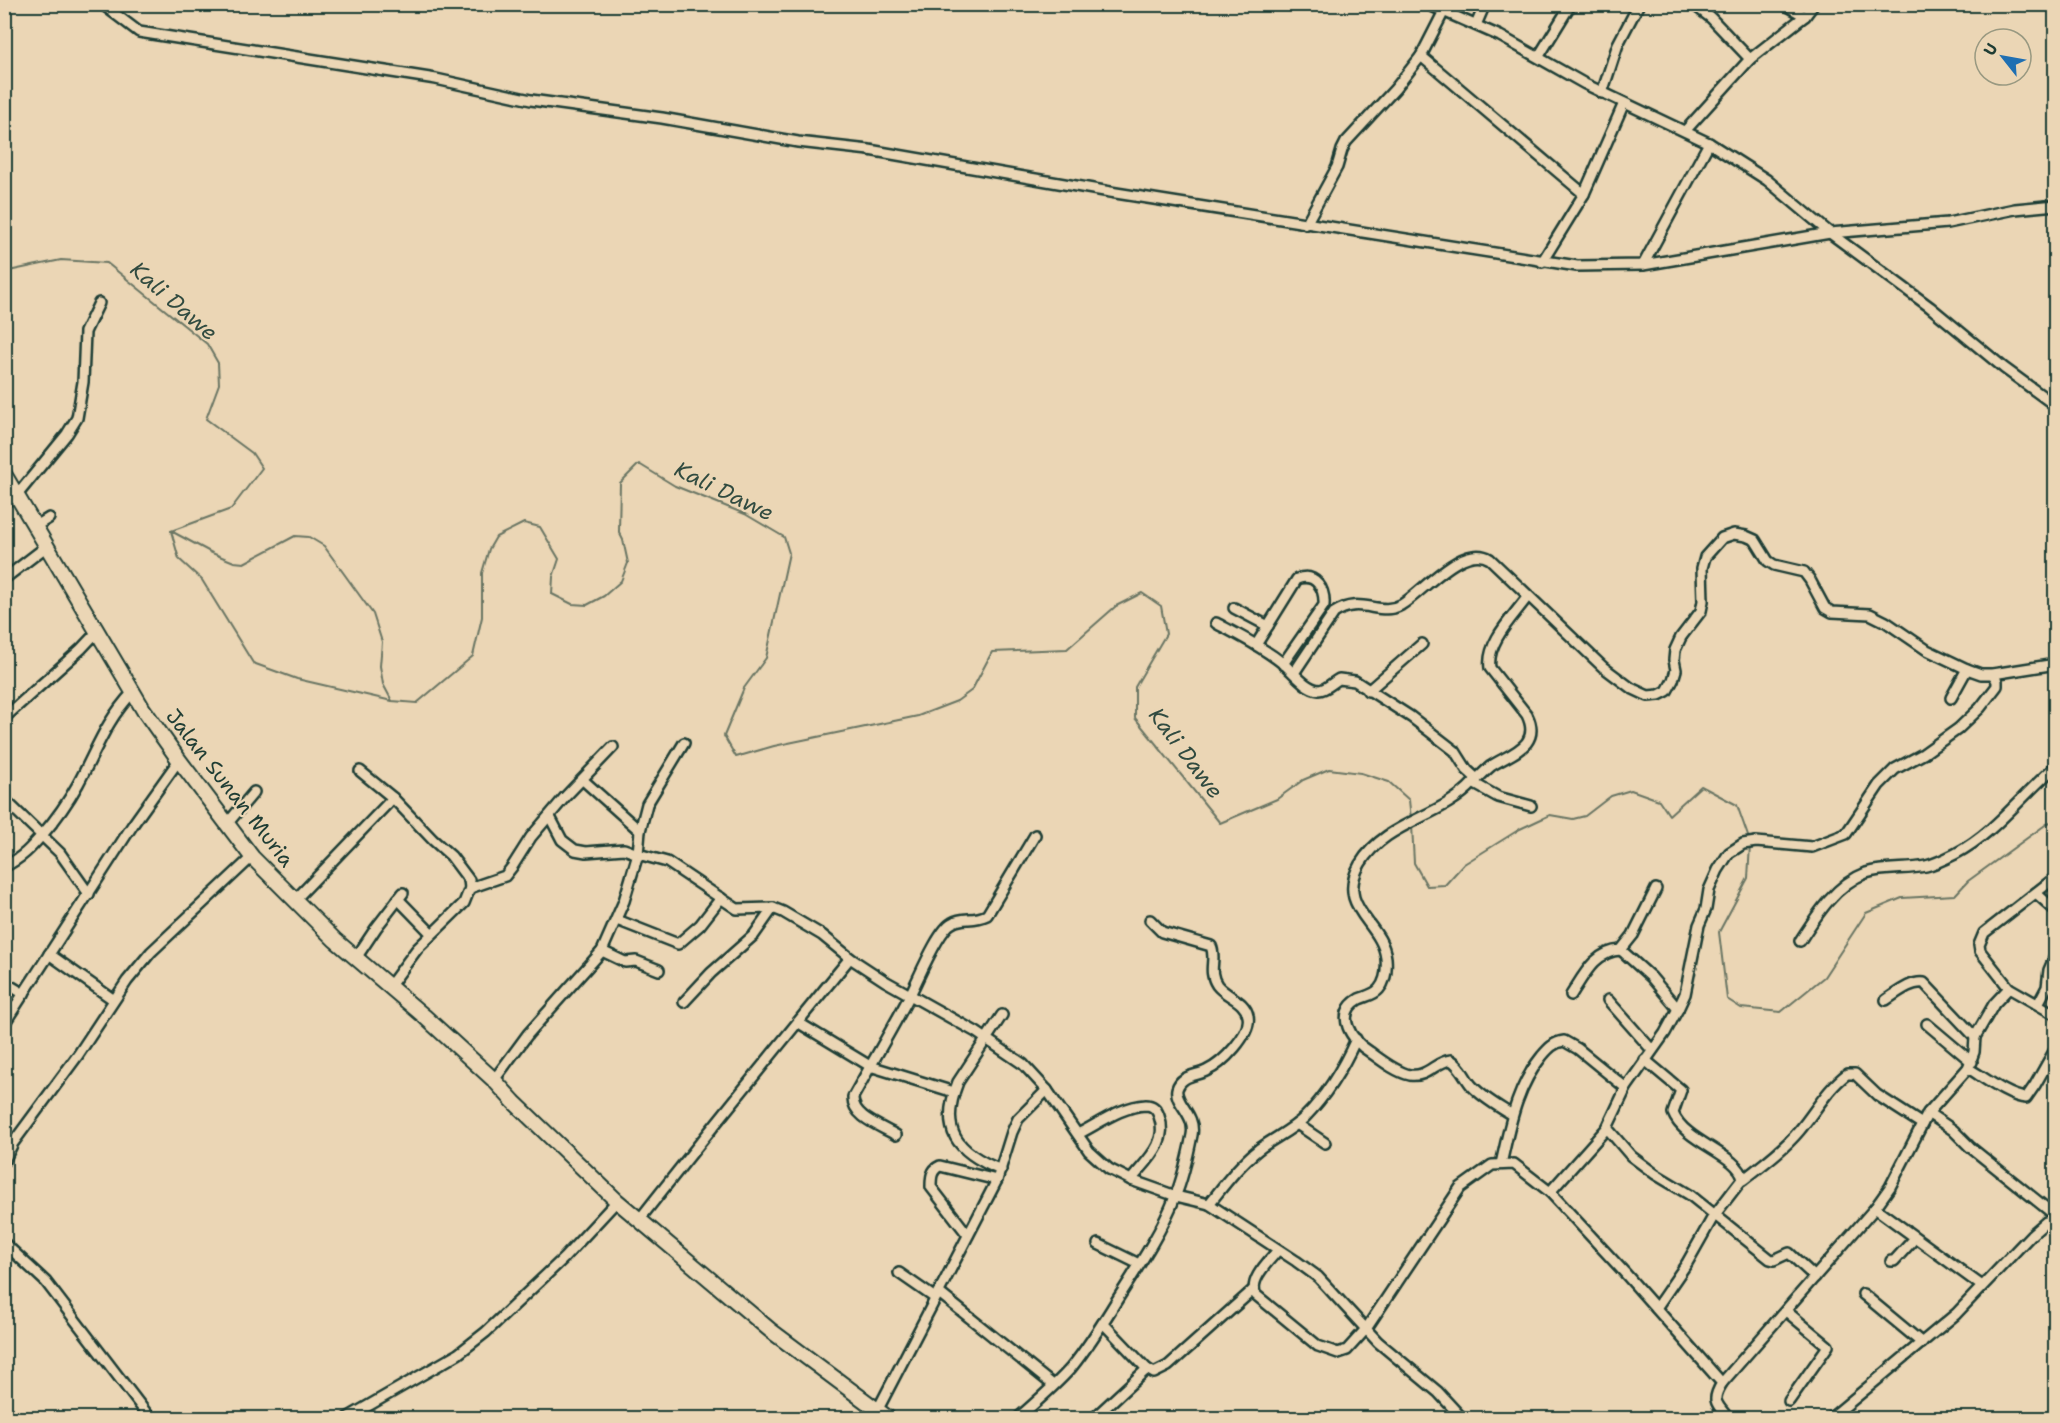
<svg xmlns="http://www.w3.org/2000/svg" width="2060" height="1423" font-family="'Shantell Sans',sans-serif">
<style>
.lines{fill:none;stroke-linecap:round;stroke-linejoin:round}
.stream{stroke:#697563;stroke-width:2}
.minor-casing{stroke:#1f3d34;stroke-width:14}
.primary-casing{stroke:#1f3d34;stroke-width:18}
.minor{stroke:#ebd6b5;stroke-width:9}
.primary{stroke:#ebd6b5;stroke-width:14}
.labels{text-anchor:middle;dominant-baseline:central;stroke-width:4.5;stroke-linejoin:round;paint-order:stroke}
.street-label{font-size:21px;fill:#1f3d34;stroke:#ebd6b5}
.water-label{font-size:22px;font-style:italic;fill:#314b40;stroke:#ebd6b5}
</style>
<rect width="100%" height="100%" fill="#ebd6b5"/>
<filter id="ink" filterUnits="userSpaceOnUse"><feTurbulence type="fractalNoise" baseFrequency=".0167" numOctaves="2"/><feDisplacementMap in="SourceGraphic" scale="12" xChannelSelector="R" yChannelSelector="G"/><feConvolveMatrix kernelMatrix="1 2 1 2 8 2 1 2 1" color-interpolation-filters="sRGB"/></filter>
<g filter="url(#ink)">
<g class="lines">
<!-- stream -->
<g class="stream">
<path d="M4,272L61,260L107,263L207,344L218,363L219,384L206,419L252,453L262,468L231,509L171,531"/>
<path d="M171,531L212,553L234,562L244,563L295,536L309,537L324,546L373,614L382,642L380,666L383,684L392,701L417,703L473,656L482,617V573L489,549L496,537L524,523L540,527L559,559L553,577L552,594L572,604L587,605L604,596L621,581L628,563L623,540L619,532L620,483L639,464L675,486L745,514L784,537L789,553L766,658L744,688L724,736L736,757L774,746L918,716L957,701L972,690L992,652L1067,649L1116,606L1142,593L1161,606L1166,634L1135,687V718L1220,823L1277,799L1303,780L1329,769L1361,773L1389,782L1409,800L1411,819"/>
<path d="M171,531L179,559L202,580L253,663L297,679L392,701"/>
<path d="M1412,825L1414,863L1427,886L1445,885L1464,864L1520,829L1550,815L1573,819L1585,816L1611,796L1631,790L1659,800L1669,815L1701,786L1737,805L1749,839"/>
<path d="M1750,845L1748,878L1719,932L1727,999L1741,1008L1781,1012L1824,977L1866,913L1902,898L1955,895L1968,881L2048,823L2056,820"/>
</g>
<defs>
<g id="minor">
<path d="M102,4L139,32L436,79L531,100L662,118L798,142L869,150L1116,193L1577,266L1643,265L1830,233L1948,223L2015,209L2056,205"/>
<path d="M1427,4L1500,36L1585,84L1709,143L1767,180L1830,233L1930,307L2004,368L2056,406"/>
<path d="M1693,4L1711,18L1750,59"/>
<path d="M1784,4L1805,16"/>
<path d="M1476,25L1485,4"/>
<path d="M1421,56L1584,194"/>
<path d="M1539,56L1571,4"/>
<path d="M1602,93L1618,44L1639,4"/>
<path d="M1685,131L1750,59L1805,16L1814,4"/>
<path d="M1306,224L1337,167L1342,150L1346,142L1395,89L1421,56L1444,11"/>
<path d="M1542,262L1584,194L1624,103"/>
<path d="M1643,265L1709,143"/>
<path d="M4,503L18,494L67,434L77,418L83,382L85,332L99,303"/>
<path d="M36,526L49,518"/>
<path d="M4,579L47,546"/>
<path d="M1528,596C1514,616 1486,642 1490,668L1527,715C1542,746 1511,753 1491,766C1485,771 1479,777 1473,783L1498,797L1531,806"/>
<path d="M1234,608L1268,626"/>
<path d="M1216,623C1240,636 1264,648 1285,665C1294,673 1306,689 1319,690C1326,690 1333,682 1339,679L1355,681L1411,717L1455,751L1467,770L1477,779"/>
<path d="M1256,645L1297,579C1316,572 1325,589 1324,605L1283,664"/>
<path d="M1294,673L1334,613C1360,595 1379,617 1401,605C1423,592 1463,542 1490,559L1603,667L1631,688L1648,696L1659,695L1667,691L1673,680L1676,670L1674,660L1675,650L1681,637L1701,611L1703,601L1702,568L1705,557L1722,538L1734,534L1746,536L1755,540L1768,561L1774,565L1804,572L1810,580L1825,608L1832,612L1870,614L1886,622L1927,650L1967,669L1981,674H1993L2056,664"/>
<path d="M1368,691L1422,644"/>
<path d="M1951,698L1967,669"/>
<path d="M4,718L81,649L97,632"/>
<path d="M360,771L393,798L433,840L451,856L469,880L470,888L464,903L417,949L389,987"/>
<path d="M583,780L640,831"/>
<path d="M1473,783C1441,818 1386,821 1360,864C1335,908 1382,922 1386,958C1387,969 1386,981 1379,989C1374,995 1366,996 1359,999C1333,1014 1352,1041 1370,1052C1381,1060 1396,1072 1410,1075C1427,1078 1436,1061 1451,1060C1462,1067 1464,1077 1472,1086C1483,1098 1498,1106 1512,1115"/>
<path d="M4,799L60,853L89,894"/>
<path d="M550,817L562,840L575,850L586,852L624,849L638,854L640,831L647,804L684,743"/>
<path d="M227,824L254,792"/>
<path d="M4,867C23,857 30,849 43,834C57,818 68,802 78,784C97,749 105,722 133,692"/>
<path d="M2056,877L1984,933L1979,945L1980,951L2009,988L2056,1015"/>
<path d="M470,888L505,876L512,867L531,837L565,797L613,747"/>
<path d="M2036,893L2056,911"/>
<path d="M398,899L431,933"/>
<path d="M294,901L393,798"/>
<path d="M617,920L678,944L700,925L721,898"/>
<path d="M1800,941C1816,916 1836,884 1866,873C1885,867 1907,870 1926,866C1935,864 1947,858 1955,854C1995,833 2022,795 2056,766"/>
<path d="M1621,950L1651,977L1678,1009"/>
<path d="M602,951L625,962L636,961L659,970"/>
<path d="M49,954L114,1000"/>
<path d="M356,958L376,928L403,893"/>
<path d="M4,982L24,994"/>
<path d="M1571,995C1584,975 1595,951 1621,950L1633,935L1656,889"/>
<path d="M1608,1000L1652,1050"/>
<path d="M1886,1000C1897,993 1911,981 1924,983L1975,1037"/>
<path d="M684,1002L711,973L754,935L773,908"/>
<path d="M2038,1004L2047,987L2049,970L2056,954"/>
<path d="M799,1023L870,1066L954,1092"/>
<path d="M4,1024L134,823L179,760"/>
<path d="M1927,1024L1972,1062"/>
<path d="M1645,1060L1681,1090L1673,1113C1684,1142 1738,1154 1743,1178L1713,1217L1687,1263L1656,1308"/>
<path d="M1968,1068C1983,1077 2009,1097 2026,1098L2035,1085L2056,1048"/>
<path d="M494,1080L528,1034L602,951L624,901L638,854L667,862L737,909L773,908L783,912L822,935L850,958L885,981L976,1032L1023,1064L1047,1090L1089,1151L1109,1169L1131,1180L1176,1196L1209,1204L1296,1261L1318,1277L1378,1342L1438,1392L1462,1418"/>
<path d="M1928,1113L1953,1130L1970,1147L2056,1216"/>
<path d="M1297,1124L1325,1143"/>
<path d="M1607,1128L1631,1156L1655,1174L1690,1195L1770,1259L1774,1260L1789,1253L1815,1277"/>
<path d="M1078,1134C1098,1124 1122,1106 1146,1105C1153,1105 1157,1110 1159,1116C1169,1143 1147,1160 1131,1180"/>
<path d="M896,1135C881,1126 852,1117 853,1097C872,1063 892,1029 910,995C918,980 938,930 952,923C963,916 973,922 987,915L1035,835"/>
<path d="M4,1161L13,1143L78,1055L127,981L151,952L252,857"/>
<path d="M1501,1164C1510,1125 1516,1088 1542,1056C1548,1049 1554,1042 1564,1041L1578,1049L1626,1088"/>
<path d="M1001,1170C956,1152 939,1130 958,1082L1002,1015"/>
<path d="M1743,1180C1762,1165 1783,1150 1799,1131C1815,1112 1827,1089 1847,1074H1855L1877,1095L1922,1124"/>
<path d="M1550,1192L1607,1128L1626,1088L1665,1033L1678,1009L1685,994L1699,925L1706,909L1709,890L1718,870L1729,853L1743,844L1756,842L1812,847L1846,834L1879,785L1895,769L1923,754L1958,729L1980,708L1997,686V681L1993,674"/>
<path d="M1209,1204C1225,1184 1239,1165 1259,1149C1274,1138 1292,1130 1305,1117C1328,1094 1343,1068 1356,1039"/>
<path d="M1875,1208L1982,1286"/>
<path d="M639,1220C708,1132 779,1045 850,958"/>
<path d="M968,1235L931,1187C931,1178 931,1170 940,1166L997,1180"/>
<path d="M4,1243L46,1282L150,1418"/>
<path d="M1098,1244L1139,1264"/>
<path d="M1278,1250C1269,1261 1248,1280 1256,1295L1318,1346L1338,1353L1347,1350L1366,1329L1460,1188L1492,1165L1514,1164L1550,1192L1624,1272L1722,1383C1711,1401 1716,1403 1728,1418"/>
<path d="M1891,1261H1894L1915,1238"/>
<path d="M899,1273L935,1298"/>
<path d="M938,1292L1053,1385"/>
<path d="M1863,1294L1922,1343"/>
<path d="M1786,1311L1828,1346L1789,1401"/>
<path d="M1103,1323L1147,1369"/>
<path d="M1722,1383L1875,1208L1890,1187L1928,1113L1968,1068L1974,1052L1975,1037L1994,1004L2009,988"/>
<path d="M877,1411L997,1180L1012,1132L1018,1119L1047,1090"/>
<path d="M347,1418L458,1354L486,1332L564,1258L617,1201"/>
<path d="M1018,1418C1036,1402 1055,1386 1071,1368C1088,1347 1103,1323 1117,1300C1138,1267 1161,1233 1175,1197C1183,1178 1188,1155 1192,1135C1196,1114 1174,1103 1177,1089C1181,1075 1196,1076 1206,1071C1222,1064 1252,1034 1248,1016C1245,1000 1226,997 1217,985C1207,970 1217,959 1211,946L1162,932L1150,920"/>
<path d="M1094,1418L1147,1369L1154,1373L1168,1366L1253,1290"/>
<path d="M1831,1418L1956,1314L2031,1235L2046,1222L2056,1219"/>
</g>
<path id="primary" d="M4,474L143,709L179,760L252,857L335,940L424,1016L494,1080L514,1102L617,1201L770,1330L888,1418"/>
</defs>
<!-- minor casing -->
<use href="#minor" class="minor-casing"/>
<!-- primary casing -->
<use href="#primary" class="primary-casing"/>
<!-- minor -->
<use href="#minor" class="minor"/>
<!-- primary -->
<use href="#primary" class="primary"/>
</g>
</g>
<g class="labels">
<!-- street labels -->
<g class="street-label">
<text transform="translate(230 788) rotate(52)">Jalan Sunan Muria</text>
</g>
<!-- water labels -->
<g class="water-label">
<text transform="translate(174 301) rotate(41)">Kali Dawe</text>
<text transform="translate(724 491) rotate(26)">Kali Dawe</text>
<text transform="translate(1186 753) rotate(53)">Kali Dawe</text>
</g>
</g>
<!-- margin -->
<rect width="2060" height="1423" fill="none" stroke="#ebd6b5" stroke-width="24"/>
<rect x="12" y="12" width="2036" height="1399" fill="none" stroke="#1f3d34" stroke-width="2" filter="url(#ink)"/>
<!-- north arrow -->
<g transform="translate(2003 57) rotate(301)"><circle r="28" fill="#ebd6b5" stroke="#999981" stroke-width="1.5"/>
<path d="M0-4.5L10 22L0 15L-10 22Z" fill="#1f6fb2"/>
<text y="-9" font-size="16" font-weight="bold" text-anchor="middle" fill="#1f3d34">U</text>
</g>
</svg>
